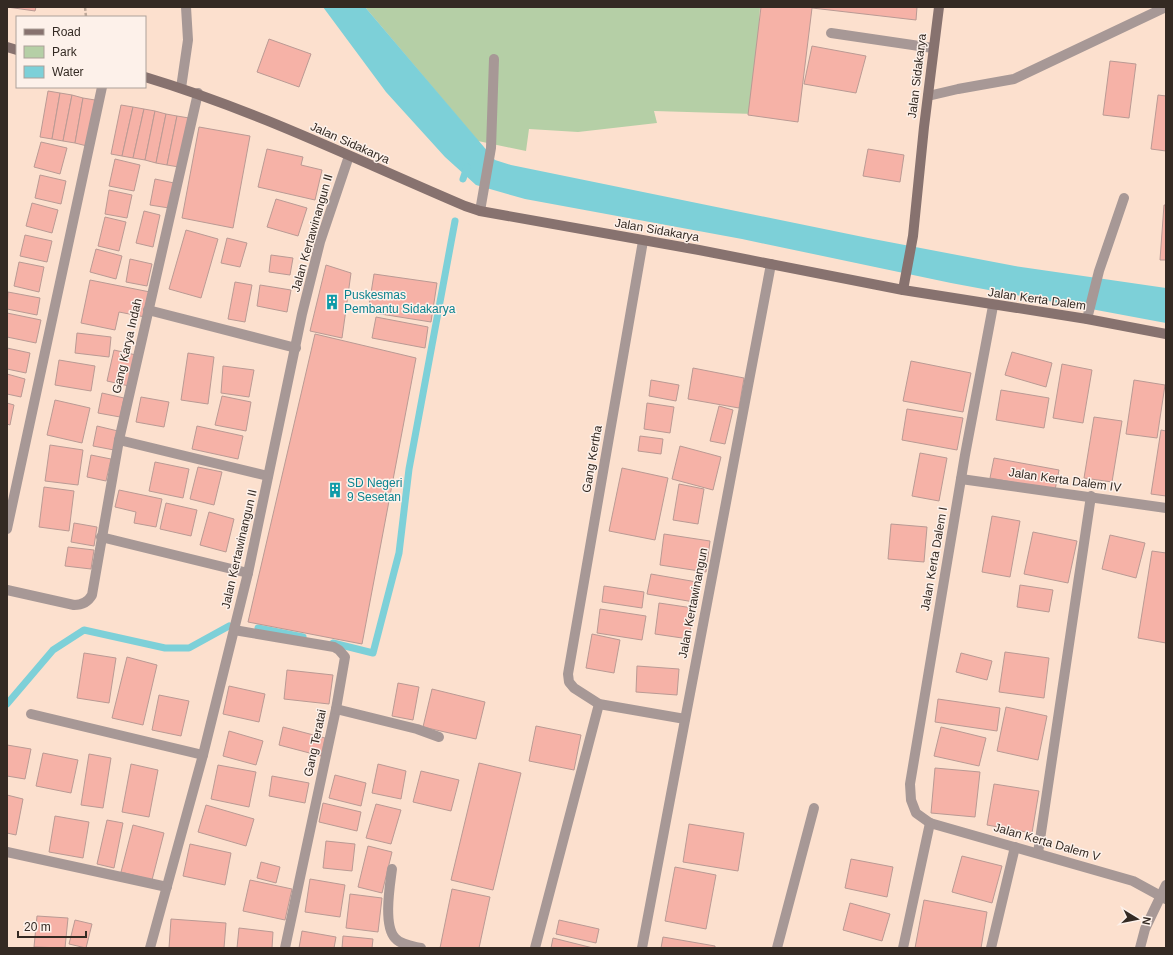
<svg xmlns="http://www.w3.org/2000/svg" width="1173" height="955" font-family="Arial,sans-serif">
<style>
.green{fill:#b5cfa6}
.water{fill:#7dd0d8}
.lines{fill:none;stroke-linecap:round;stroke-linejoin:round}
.stream{stroke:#7dd0d8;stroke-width:7}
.building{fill:#f6b2a7;stroke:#ba9a94}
.path{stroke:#bea899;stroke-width:2.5;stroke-dasharray:4 2;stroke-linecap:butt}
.lane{stroke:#a79896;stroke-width:10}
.street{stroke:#a79896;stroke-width:10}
.secondary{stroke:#87726f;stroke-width:10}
.labels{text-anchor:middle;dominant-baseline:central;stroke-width:3;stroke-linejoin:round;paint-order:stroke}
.street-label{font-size:12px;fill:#342a23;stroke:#fdf1ea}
.culture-label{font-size:12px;fill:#0d838f;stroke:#fdf1ea;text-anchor:start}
</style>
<rect width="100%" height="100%" fill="#fce0ce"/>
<!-- green -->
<path class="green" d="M365,7H760L754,114L654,111L657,123L578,132L529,129L526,151L478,141Z"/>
<!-- water -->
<path class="water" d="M323,7H365L495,160L511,165L868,238L1015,266L1166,288V323L951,283L742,239L525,199L476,185L445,157L386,92Z"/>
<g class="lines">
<!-- stream -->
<g class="stream">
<path d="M463,179L467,167"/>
<path d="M258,628L303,637"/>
<path d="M333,643L373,653L399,553L409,469L455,221"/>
<path d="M7,704L53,650L84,630L165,648H189L229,626"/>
</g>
</g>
<!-- building -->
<g class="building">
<path d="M7,7H36L35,11Z"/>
<path d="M761,7H917L916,20L812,8L798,122L748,115Z"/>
<path d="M269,39L311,54L299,87L257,72Z"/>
<path d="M812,46L866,56L856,93L804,84Z"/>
<path d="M1110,61L1136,64L1129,118L1103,115Z"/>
<path d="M48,91L60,93L52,139L40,137Z"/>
<path d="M60,93L72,95L63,141L52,139Z"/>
<path d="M72,95L83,98L75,143L63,141Z"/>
<path d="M1158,95L1166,96V151L1151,149Z"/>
<path d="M83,98L95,100L87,146L75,143Z"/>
<path d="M121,105L133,107L122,156L111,154Z"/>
<path d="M133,107L144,109L133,158L122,156Z"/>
<path d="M144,109L155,111L145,160L133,158Z"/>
<path d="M155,111L166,114L156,163L145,160Z"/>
<path d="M166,114L177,116L167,165L156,163Z"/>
<path d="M177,116L189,118L179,167L167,165Z"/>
<path d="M199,127L250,136L233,228L182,218Z"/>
<path d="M41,142L67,148L60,174L34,167Z"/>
<path d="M267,149L303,157L301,165L322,170L315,200L258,187Z"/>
<path d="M868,149L904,155L900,182L863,176Z"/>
<path d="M115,159L140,165L134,191L109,186Z"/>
<path d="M40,175L66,181L61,204L35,198Z"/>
<path d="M155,179L174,183L169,208L150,205Z"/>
<path d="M109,190L132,195L127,218L105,214Z"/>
<path d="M276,199L307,208L298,236L267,227Z"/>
<path d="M32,203L58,210L52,233L26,226Z"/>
<path d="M1164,205H1166V260H1160Z"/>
<path d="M144,211L160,215L153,247L136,243Z"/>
<path d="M105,217L126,222L119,251L98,246Z"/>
<path d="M186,230L218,239L201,298L169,289Z"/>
<path d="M25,235L52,241L47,262L20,256Z"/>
<path d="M227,238L247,243L240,267L221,263Z"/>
<path d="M96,249L122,256L116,279L90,272Z"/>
<path d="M271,255L293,258L290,275L269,272Z"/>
<path d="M130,259L152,264L147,286L126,282Z"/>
<path d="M19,262L44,267L39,292L14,286Z"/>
<path d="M326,265L351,273L342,338L310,331Z"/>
<path d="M374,274L437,283L431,322L368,312Z"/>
<path d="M90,280L150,292L145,317L119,312L115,330L81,323Z"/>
<path d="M235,282L252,285L245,322L228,319Z"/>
<path d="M260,285L291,290L287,312L257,306Z"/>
<path d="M8,292L40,298L37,315L7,309Z"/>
<path d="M7,313L41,320L36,343L7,337Z"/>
<path d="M376,317L428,327L425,348L372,338Z"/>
<path d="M77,333L111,337L109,357L75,353Z"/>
<path d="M315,334L416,358L362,644L248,622Z"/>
<path d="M7,348L30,353L26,373L7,369Z"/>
<path d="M114,350L136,355L129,386L107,381Z"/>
<path d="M1012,352L1052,363L1046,387L1005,375Z"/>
<path d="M188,353L214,357L208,404L181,400Z"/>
<path d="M59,360L95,366L91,391L55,385Z"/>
<path d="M911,361L971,373L963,412L903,401Z"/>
<path d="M1062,364L1092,370L1083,423L1053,418Z"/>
<path d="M223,366L254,370L249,397L221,393Z"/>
<path d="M693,368L744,378L739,408L688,399Z"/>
<path d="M7,374L25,379L21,397L7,394Z"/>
<path d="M651,380L679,385L676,401L649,396Z"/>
<path d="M1134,380L1165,385L1157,438L1126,434Z"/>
<path d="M1001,390L1049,398L1044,428L996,420Z"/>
<path d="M102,393L124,398L120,417L98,413Z"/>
<path d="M222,396L251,402L246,431L215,425Z"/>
<path d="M141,397L169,402L164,427L136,422Z"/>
<path d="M55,400L90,408L82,443L47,435Z"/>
<path d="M7,403L14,405L10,425L7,424Z"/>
<path d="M647,403L674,407L670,433L644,429Z"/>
<path d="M719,406L733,410L725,444L710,441Z"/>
<path d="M907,409L963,418L957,450L902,440Z"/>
<path d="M1094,417L1122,421L1112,482L1084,478Z"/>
<path d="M97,426L118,431L114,450L93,446Z"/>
<path d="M197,426L243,436L238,459L192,449Z"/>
<path d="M1161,430L1166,431V496L1151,494Z"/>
<path d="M640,436L663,439L661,454L638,451Z"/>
<path d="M50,445L83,450L78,485L45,481Z"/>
<path d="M680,446L721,457L713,490L672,479Z"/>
<path d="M920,453L947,458L939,501L912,496Z"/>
<path d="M91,455L111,459L106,481L87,477Z"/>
<path d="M994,458L1059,470L1055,490L990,478Z"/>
<path d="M155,462L189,469L183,498L149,491Z"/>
<path d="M198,467L222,472L214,505L190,499Z"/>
<path d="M622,468L668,478L655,540L609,531Z"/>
<path d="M679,484L704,489L698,524L673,520Z"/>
<path d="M44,487L74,491L69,531L39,527Z"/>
<path d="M119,490L162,499L156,527L134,523L136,512L115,507Z"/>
<path d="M166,503L197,510L191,536L160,529Z"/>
<path d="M209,512L234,519L226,552L200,545Z"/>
<path d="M992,516L1020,521L1010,577L982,572Z"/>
<path d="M74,523L97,527L94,546L71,542Z"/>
<path d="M891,524L927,527L924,562L888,559Z"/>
<path d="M1033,532L1077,541L1068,583L1024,574Z"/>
<path d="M664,534L710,541L706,572L660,565Z"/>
<path d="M1110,535L1145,543L1136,578L1102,569Z"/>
<path d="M68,547L94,550L91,569L65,566Z"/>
<path d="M1152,551L1166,553V643L1138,638Z"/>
<path d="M651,574L697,582L694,602L647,594Z"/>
<path d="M1020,585L1053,590L1049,612L1017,607Z"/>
<path d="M604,586L644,592L642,608L602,602Z"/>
<path d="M659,603L693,608L689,639L655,634Z"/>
<path d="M600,609L646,616L642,640L597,633Z"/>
<path d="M592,634L620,640L614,673L586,668Z"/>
<path d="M1005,652L1049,658L1044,698L999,692Z"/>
<path d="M84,653L116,658L109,703L77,698Z"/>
<path d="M961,653L992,661L987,680L956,672Z"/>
<path d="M127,657L157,665L143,725L112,718Z"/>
<path d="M637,666L679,669L677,695L636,692Z"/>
<path d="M287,670L333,675L329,704L284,699Z"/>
<path d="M398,683L419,687L413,720L392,716Z"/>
<path d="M229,686L265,694L259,722L223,714Z"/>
<path d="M432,689L485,702L476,739L423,727Z"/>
<path d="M159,695L189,701L181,736L152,730Z"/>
<path d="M938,699L1000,708L997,731L935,722Z"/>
<path d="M1006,707L1047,716L1038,760L997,751Z"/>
<path d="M536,726L581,735L574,770L529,761Z"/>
<path d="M283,727L325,738L321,756L279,745Z"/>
<path d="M941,727L986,738L979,766L934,756Z"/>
<path d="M229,731L263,741L256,765L223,756Z"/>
<path d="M7,745L31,749L25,779L7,776Z"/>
<path d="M43,753L78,760L71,793L36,786Z"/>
<path d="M89,754L111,758L103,808L81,805Z"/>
<path d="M479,763L521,773L493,890L451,880Z"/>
<path d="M131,764L158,770L149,817L122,812Z"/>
<path d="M378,764L406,771L401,799L372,793Z"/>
<path d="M218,765L256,772L249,807L211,799Z"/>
<path d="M935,768L980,772L975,817L931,813Z"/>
<path d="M421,771L459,780L451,811L413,802Z"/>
<path d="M335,775L366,783L361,806L329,798Z"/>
<path d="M272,776L309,783L305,803L269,796Z"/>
<path d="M994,784L1039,791L1032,833L987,825Z"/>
<path d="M7,795L23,799L16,835L7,833Z"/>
<path d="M323,803L361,812L357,831L319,822Z"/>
<path d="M376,804L401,810L391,844L366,838Z"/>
<path d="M206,805L254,819L246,846L198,832Z"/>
<path d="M55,816L89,822L83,858L49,852Z"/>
<path d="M107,820L123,823L114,868L97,864Z"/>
<path d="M689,824L744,833L738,871L683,862Z"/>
<path d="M133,825L164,833L152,880L121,872Z"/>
<path d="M326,841L355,844L352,871L323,868Z"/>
<path d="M190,844L231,853L225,885L183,876Z"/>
<path d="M368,846L392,852L382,893L358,887Z"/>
<path d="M962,856L1002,866L992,903L952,892Z"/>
<path d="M851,859L893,867L887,897L845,888Z"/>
<path d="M261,862L280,867L276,883L257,878Z"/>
<path d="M675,867L716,875L706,929L665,921Z"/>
<path d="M310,879L345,885L340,917L305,912Z"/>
<path d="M250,880L292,889L285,920L243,911Z"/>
<path d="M452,889L490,897L479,948H440Z"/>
<path d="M350,894L382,898L378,932L346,928Z"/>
<path d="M924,900L987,912L981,948H915Z"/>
<path d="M850,903L890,914L882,941L843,930Z"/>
<path d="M37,916L68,918L65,948L34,947Z"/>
<path d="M171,919L226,923L224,948H169Z"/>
<path d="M75,920L92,924L86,948L69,944Z"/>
<path d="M559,920L599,929L596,943L556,934Z"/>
<path d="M239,928L273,932L272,948H237Z"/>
<path d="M302,931L336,937L334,948H299Z"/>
<path d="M343,936L373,939L372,948H342Z"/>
<path d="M663,937L715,946V948H661Z"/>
<path d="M553,938L593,948H551Z"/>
</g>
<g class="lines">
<!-- path -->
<path class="path" d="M85,7L86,17"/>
<!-- lane -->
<g class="lane">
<path d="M831,33L933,48"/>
<path d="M181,88L188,40L186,7"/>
<path d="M480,211L491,148L494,59"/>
</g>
<!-- street -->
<g class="street">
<path d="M928,96L958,89L1014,79L1166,7"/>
<path d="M643,241L568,674L569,682L574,688L599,704L685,719"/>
<path d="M993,306L965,455L910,784L911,800L916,813L930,823L1133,881L1166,899"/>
<path d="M148,310L296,348"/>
<path d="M1087,319L1099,271L1124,198"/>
<path d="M119,440L268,476"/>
<path d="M961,479L1166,508"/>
<path d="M7,529L102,87"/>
<path d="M101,537L248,573"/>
<path d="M7,590L74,605C82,605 88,602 92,595L119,440L198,93"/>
<path d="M234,630L334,647L339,650L345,657L336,709L285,948"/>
<path d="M336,709L417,729L439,737"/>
<path d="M31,714L203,755"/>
<path d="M7,852L167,887"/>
<path d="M1038,853L1091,496"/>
<path d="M392,869C390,885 383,925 395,938C401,945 412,946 421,948"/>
<path d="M150,948L203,755L248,573L302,314L320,242L349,156"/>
<path d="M535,948L599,704"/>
<path d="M642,948L771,264"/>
<path d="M777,948L814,808"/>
<path d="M903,948L930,823"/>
<path d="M991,948L1015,847"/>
<path d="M1140,948L1145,929L1166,885"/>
</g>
<!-- secondary -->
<g class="secondary">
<path d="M7,47L17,50"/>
<path d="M145,77C255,110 359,161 465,206L480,211L699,250L903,290L1087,319L1166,334"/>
<path d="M903,290L913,236L924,127L939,7"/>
</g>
</g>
<!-- icons -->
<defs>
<symbol id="building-bare" viewBox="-9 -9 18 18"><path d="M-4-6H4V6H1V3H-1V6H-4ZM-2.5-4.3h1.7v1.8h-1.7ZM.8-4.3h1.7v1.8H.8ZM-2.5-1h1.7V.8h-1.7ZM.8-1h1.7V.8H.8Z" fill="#0f9aa8" stroke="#fdf1ea" stroke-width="2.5" paint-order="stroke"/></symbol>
</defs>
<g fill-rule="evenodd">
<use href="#building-bare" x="321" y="291" width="22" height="22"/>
<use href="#building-bare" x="324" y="479" width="22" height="22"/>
</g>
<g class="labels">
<!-- street labels -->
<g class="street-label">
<text transform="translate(917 76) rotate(-83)">Jalan Sidakarya</text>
<text transform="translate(350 143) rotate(24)">Jalan Sidakarya</text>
<text transform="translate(657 230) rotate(10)">Jalan Sidakarya</text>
<text transform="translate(312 233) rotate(-74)">Jalan Kertawinangun II</text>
<text transform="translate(1037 299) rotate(8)">Jalan Kerta Dalem</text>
<text transform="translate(127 346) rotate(-77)">Gang Karya Indah</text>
<text transform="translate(592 459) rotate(-80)">Gang Kertha</text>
<text transform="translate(1065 480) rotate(8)">Jalan Kerta Dalem IV</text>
<text transform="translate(239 549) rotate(-77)">Jalan Kertawinangun II</text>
<text transform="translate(934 559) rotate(-80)">Jalan Kerta Dalem I</text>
<text transform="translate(693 603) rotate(-79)">Jalan Kertawinangun</text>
<text transform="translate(315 743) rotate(-78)">Gang Teratai</text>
<text transform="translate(1047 842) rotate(16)">Jalan Kerta Dalem V</text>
</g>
<!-- culture labels -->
<g class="culture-label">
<text x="344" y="295">Puskesmas<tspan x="344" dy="14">Pembantu Sidakarya</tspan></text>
<text x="347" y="483">SD Negeri<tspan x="347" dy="14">9 Sesetan</tspan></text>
</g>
</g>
<!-- border -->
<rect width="1173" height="955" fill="none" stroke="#342a23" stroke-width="16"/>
<!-- legend -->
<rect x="16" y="16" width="130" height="72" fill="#fdf1ea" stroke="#ada19a"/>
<rect x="24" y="29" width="20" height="6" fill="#87726f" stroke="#ada19a"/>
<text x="52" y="36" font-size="12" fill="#342a23">Road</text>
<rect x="24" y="46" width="20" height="12" fill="#b5cfa6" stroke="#ada19a"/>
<text x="52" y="56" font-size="12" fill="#342a23">Park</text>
<rect x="24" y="66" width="20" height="12" fill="#7dd0d8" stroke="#ada19a"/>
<text x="52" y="76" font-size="12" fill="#342a23">Water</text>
<!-- north arrow -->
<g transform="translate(1137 919) rotate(100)" stroke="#fdf1ea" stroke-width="3" paint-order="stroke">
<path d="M0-3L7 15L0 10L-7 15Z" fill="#342a23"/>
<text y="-6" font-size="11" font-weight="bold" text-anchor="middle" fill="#342a23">N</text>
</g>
<!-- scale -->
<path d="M18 931v6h68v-6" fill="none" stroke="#342a23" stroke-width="2"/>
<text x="24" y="931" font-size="12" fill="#342a23" stroke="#fdf1ea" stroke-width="3" paint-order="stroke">20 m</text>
</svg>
